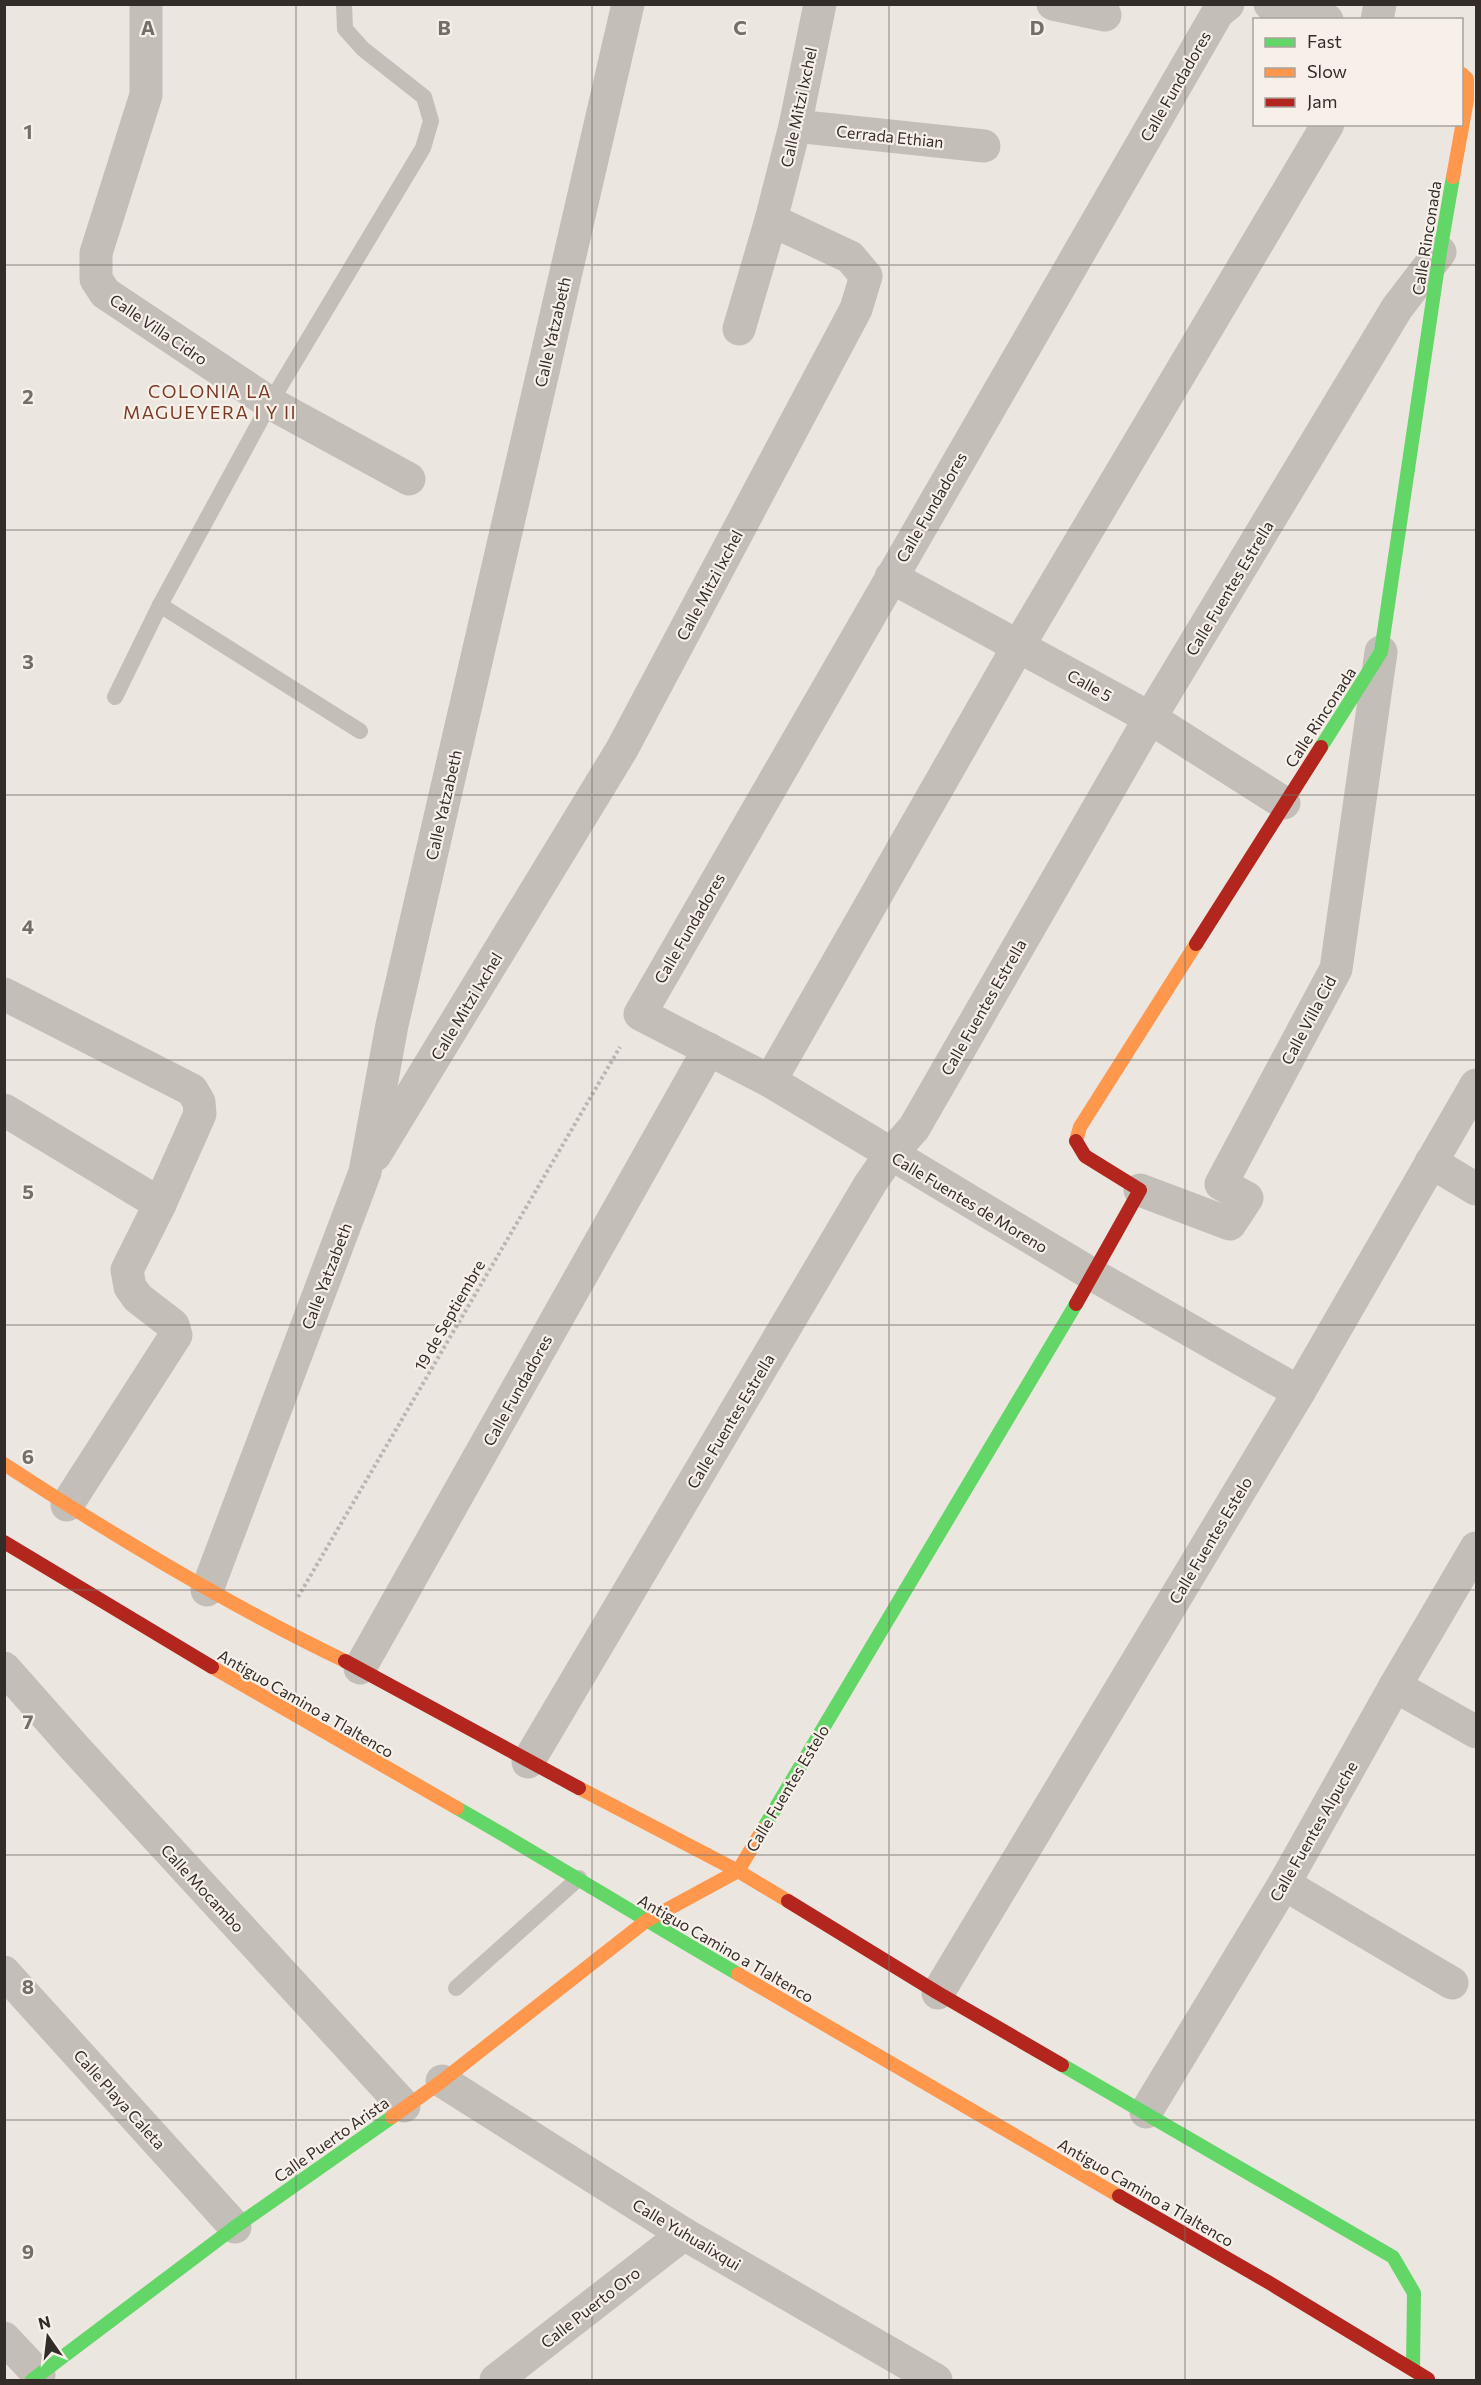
<svg xmlns="http://www.w3.org/2000/svg" width="1481" height="2385" font-family="Commissioner,sans-serif">
<style>
.lines{fill:none;stroke-linecap:round;stroke-linejoin:round}
.path{stroke:#bcb6b2;stroke-width:4;stroke-dasharray:3 3;stroke-linecap:butt}
.lane{stroke:#c4beb9;stroke-width:16}
.street{stroke:#c4beb9;stroke-width:33}
.fast{stroke:#63d668;stroke-width:14}
.slow{stroke:#ff974d;stroke-width:14}
.jam{stroke:#b3261e;stroke-width:14}
.grid{fill:none;stroke:#746d68;stroke-width:1.5;stroke-opacity:0.55}
.labels{text-anchor:middle;dominant-baseline:central;stroke-width:4.5;stroke-linejoin:round;paint-order:stroke}
.street-label{font-size:16px;fill:#342c28;stroke:#f7f0e8}
.neighbourhood-label{font-size:18px;letter-spacing:1.5px;fill:#7b3b29;stroke:#f7f0e8}
.grid-label{font-size:20px;text-anchor:middle;font-weight:bold;fill:#746d68;stroke:#f7f0e8;stroke-width:4.5;stroke-linejoin:round;paint-order:stroke}
</style>
<rect width="100%" height="100%" fill="#ebe6e0"/>
<g class="lines">
<!-- path -->
<path class="path" d="M298,1597L620,1047"/>
<!-- lane -->
<g class="lane">
<path d="M160,605L360,731"/>
<path d="M115,697L160,605L270,403L423,148L431,121L424,97L363,49L345,29L344,4"/>
<path d="M456,1988L579,1878"/>
</g>
<!-- street -->
<g class="street">
<path d="M146,4V95L96,253V279L105,293L270,403L409,479"/>
<path d="M1053,4L1105,15"/>
<path d="M1228,4L1218,12L640,1014L770,1081L1093,1275L1299,1392"/>
<path d="M1270,4L1327,20"/>
<path d="M1377,20L1380,4"/>
<path d="M795,126L984,146"/>
<path d="M739,329L771,220"/>
<path d="M891,577L1150,718L1284,803"/>
<path d="M4,994L192,1090L199,1102L200,1114L160,1204L127,1270L130,1287L138,1298L173,1325L176,1335L67,1505"/>
<path d="M770,1081L1019,645L1328,124"/>
<path d="M4,1110L160,1204"/>
<path d="M375,1155L622,749L856,309L866,276L850,257L771,220L795,126L820,4"/>
<path d="M1431,1162L1476,1189"/>
<path d="M1140,1190L1230,1224L1247,1198L1221,1184L1336,969L1381,652"/>
<path d="M207,1590L365,1172L392,1025L628,4"/>
<path d="M4,1668L74,1747L404,2106"/>
<path d="M360,1668L709,1049"/>
<path d="M1395,1686L1476,1732"/>
<path d="M528,1762L870,1184L890,1155L914,1128L1150,718L1397,308L1440,252"/>
<path d="M1284,1884L1452,1983"/>
<path d="M4,1972L235,2227"/>
<path d="M938,1993L1299,1392L1476,1085"/>
<path d="M442,2081L684,2234L936,2380"/>
<path d="M1146,2112L1284,1884L1395,1686L1476,1548"/>
<path d="M4,2338L39,2375"/>
<path d="M496,2380L684,2234"/>
</g>
<!-- fast -->
<g class="fast">
<path d="M1321,747L1381,652L1440,252L1453,177"/>
<path d="M457,1808C552,1862 644,1920 738,1974"/>
<path d="M763,1829L1076,1304"/>
<path d="M1062,2065L1393,2257L1414,2293L1413,2369"/>
<path d="M32,2380L235,2227L392,2117"/>
</g>
<!-- slow -->
<g class="slow">
<path d="M1453,177L1467,100V79L1462,74"/>
<path d="M1076,1141L1080,1127L1196,944"/>
<path d="M4,1464C114,1536 226,1604 345,1661"/>
<path d="M212,1667L457,1808"/>
<path d="M579,1788L738,1871L788,1901"/>
<path d="M738,1974L1119,2196"/>
<path d="M392,2117L442,2081L646,1921L738,1871L763,1829"/>
</g>
<!-- jam -->
<g class="jam">
<path d="M1196,944L1321,747"/>
<path d="M1076,1304L1140,1190L1085,1156L1076,1141"/>
<path d="M4,1542L212,1667"/>
<path d="M345,1661L579,1788"/>
<path d="M788,1901L938,1993L1062,2065"/>
<path d="M1119,2196L1268,2282L1428,2379"/>
</g>
</g>
<!-- grid -->
<path class="grid" d="M296,4V2380M592,4V2380M889,4V2380M1185,4V2380M4,265H1476M4,530H1476M4,795H1476M4,1060H1476M4,1325H1476M4,1590H1476M4,1855H1476M4,2120H1476"/>
<g class="labels">
<!-- street labels -->
<g class="street-label">
<text transform="translate(1175 86) rotate(-60)">Calle Fundadores</text>
<text transform="translate(798 107) rotate(-78)">Calle Mitzi Ixchel</text>
<text transform="translate(890 136) rotate(6)">Cerrada Ethian</text>
<text transform="translate(1426 238) rotate(-81)">Calle Rinconada</text>
<text transform="translate(159 329) rotate(34)">Calle Villa Cidro</text>
<text transform="translate(552 332) rotate(-77)">Calle Yatzabeth</text>
<text transform="translate(931 507) rotate(-60)">Calle Fundadores</text>
<text transform="translate(709 585) rotate(-62)">Calle Mitzi Ixchel</text>
<text transform="translate(1229 588) rotate(-59)">Calle Fuentes Estrella</text>
<text transform="translate(1090 685) rotate(29)">Calle 5</text>
<text transform="translate(1320 717) rotate(-57)">Calle Rinconada</text>
<text transform="translate(443 805) rotate(-77)">Calle Yatzabeth</text>
<text transform="translate(689 928) rotate(-60)">Calle Fundadores</text>
<text transform="translate(466 1006) rotate(-59)">Calle Mitzi Ixchel</text>
<text transform="translate(983 1007) rotate(-60)">Calle Fuentes Estrella</text>
<text transform="translate(1308 1020) rotate(-62)">Calle Villa Cid</text>
<text transform="translate(970 1202) rotate(31)">Calle Fuentes de Moreno</text>
<text transform="translate(326 1276) rotate(-69)">Calle Yatzabeth</text>
<text transform="translate(449 1315) rotate(-60)">19 de Septiembre</text>
<text transform="translate(517 1390) rotate(-61)">Calle Fundadores</text>
<text transform="translate(730 1421) rotate(-59)">Calle Fuentes Estrella</text>
<text transform="translate(1210 1540) rotate(-59)">Calle Fuentes Estelo</text>
<text transform="translate(306 1703) rotate(30)">Antiguo Camino a Tlaltenco</text>
<text transform="translate(787 1788) rotate(-59)">Calle Fuentes Estelo</text>
<text transform="translate(1313 1831) rotate(-60)">Calle Fuentes Alpuche</text>
<text transform="translate(203 1888) rotate(47)">Calle Mocambo</text>
<text transform="translate(726 1948) rotate(30)">Antiguo Camino a Tlaltenco</text>
<text transform="translate(120 2099) rotate(48)">Calle Playa Caleta</text>
<text transform="translate(331 2139) rotate(-35)">Calle Puerto Arista</text>
<text transform="translate(1146 2192) rotate(30)">Antiguo Camino a Tlaltenco</text>
<text transform="translate(687 2234) rotate(31)">Calle Yuhualixqui</text>
<text transform="translate(590 2307) rotate(-38)">Calle Puerto Oro</text>
</g>
<!-- neighbourhood labels -->
<g class="neighbourhood-label">
<text x="210" y="391">COLONIA LA<tspan x="210" dy="21">MAGUEYERA I Y II</tspan></text>
</g>
</g>
<g class="grid-label">
<text x="148" y="35">A</text>
<text x="444" y="35">B</text>
<text x="740" y="35">C</text>
<text x="1037" y="35">D</text>
<text x="28" y="139">1</text>
<text x="28" y="404">2</text>
<text x="28" y="669">3</text>
<text x="28" y="934">4</text>
<text x="28" y="1199">5</text>
<text x="28" y="1464">6</text>
<text x="28" y="1729">7</text>
<text x="28" y="1994">8</text>
<text x="28" y="2259">9</text>
</g>
<!-- border -->
<rect width="1481" height="2385" fill="none" stroke="#342c28" stroke-width="12"/>
<!-- legend -->
<rect x="1253" y="18" width="210" height="108" fill="#f7f0e8" stroke="#a9a29b" stroke-width="1.5"/>
<rect x="1265" y="38" width="30" height="9" fill="#63d668" stroke="#a9a29b" stroke-width="1.5"/>
<text x="1307" y="48" font-size="18" fill="#342c28">Fast</text>
<rect x="1265" y="68" width="30" height="9" fill="#ff974d" stroke="#a9a29b" stroke-width="1.5"/>
<text x="1307" y="78" font-size="18" fill="#342c28">Slow</text>
<rect x="1265" y="98" width="30" height="9" fill="#b3261e" stroke="#a9a29b" stroke-width="1.5"/>
<text x="1307" y="108" font-size="18" fill="#342c28">Jam</text>
<!-- north arrow -->
<g transform="translate(48 2337) rotate(346)" stroke="#f7f0e8" stroke-width="4.5" paint-order="stroke">
<path d="M0-4.5L10 22L0 15L-10 22Z" fill="#342c28"/>
<text y="-9" font-size="16" font-weight="bold" text-anchor="middle" fill="#342c28">N</text>
</g>
</svg>
